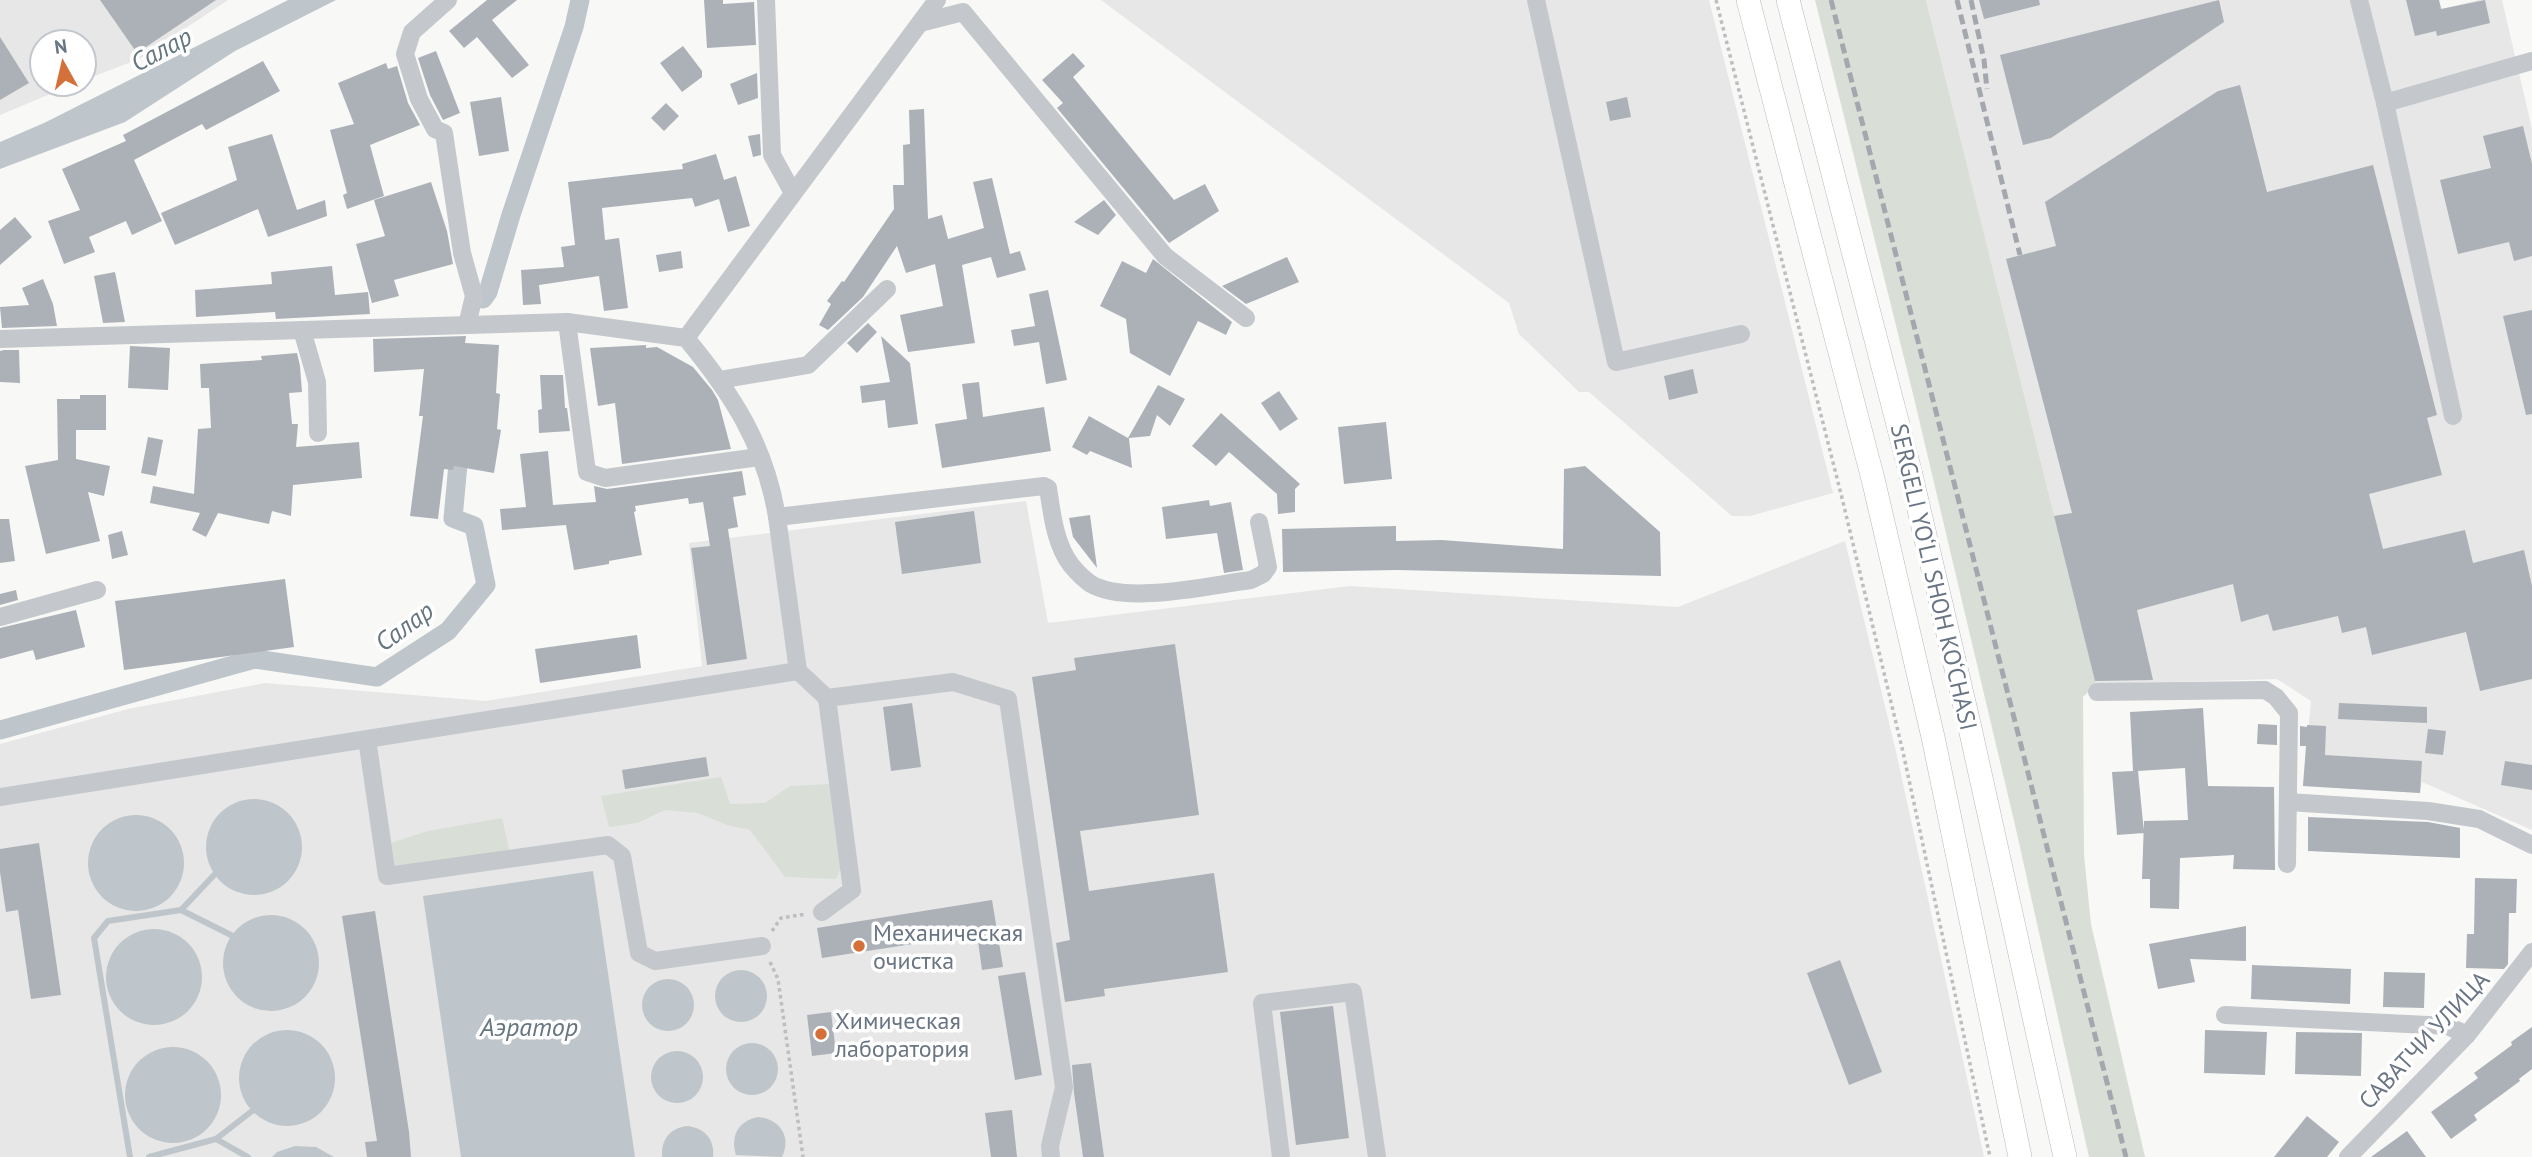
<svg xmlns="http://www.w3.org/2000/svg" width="2532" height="1157" font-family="'PT Sans',sans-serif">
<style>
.built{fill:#e6e7e6}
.green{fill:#d9dfd7}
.water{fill:#bec6cb}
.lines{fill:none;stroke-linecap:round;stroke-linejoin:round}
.stream{stroke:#bec6cb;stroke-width:6}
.canal{stroke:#bec6cb;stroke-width:19}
.building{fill:#acb1b8}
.major-casing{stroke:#b6b9bd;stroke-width:24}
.path{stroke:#bcbec1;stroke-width:3.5;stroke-dasharray:3.5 3.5;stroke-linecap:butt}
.minor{stroke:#c4c7cb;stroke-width:18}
.major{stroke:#fff;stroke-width:23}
.rail{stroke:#a4a8ae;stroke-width:5;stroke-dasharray:10 5;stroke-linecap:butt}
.poi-dot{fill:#d4703a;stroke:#fff;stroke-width:2.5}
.labels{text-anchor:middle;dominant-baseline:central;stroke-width:7;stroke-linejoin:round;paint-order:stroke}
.street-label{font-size:24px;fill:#6a7584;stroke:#fff}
.poi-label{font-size:24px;fill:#6a7584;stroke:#fff;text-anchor:start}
.water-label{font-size:26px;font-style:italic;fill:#66767f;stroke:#fff}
</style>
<rect width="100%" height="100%" fill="#f8f8f6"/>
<!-- built -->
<g class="built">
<path d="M0,0H228L139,59L84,80V42H42V84H74L0,115Z"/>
<path d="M1101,0H1709L1833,493L1750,516H1732L1589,392H1579L1573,386L1519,334L1509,303Z"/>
<path d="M1926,0H2439L2442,9L2478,0H2502L2532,129V830L2422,782L2420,793L2303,786L2311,701L2277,679L2096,684Z"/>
<path d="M1026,501L1048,623L1350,586L1678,607L1845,541L1897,756L1984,1157H0V744L128,709L265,683L486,701L702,666L689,543Z"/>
</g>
<!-- green -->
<g class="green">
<path d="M1815,0H1926L2096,684L2083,697L2084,855L2091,924L2145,1157H2089L2015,825L1913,394Z"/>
<path d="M721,777L730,804L765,803L790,786L831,784L843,864L836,879L785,877L750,830L727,825L698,813L665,810L637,823L609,827L601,796Z"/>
<path d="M502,818L511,858L395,867L391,843L428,831Z"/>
</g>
<!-- water -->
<g class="water">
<path d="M288,0H336L235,51L125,122L0,169V142L44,123Z"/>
<circle cx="254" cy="847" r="48"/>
<circle cx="136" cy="863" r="48"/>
<path d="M593,871L635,1157H461L423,896Z"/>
<circle cx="271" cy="963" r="48"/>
<circle cx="154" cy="977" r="48"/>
<circle cx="741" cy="996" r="26"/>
<circle cx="668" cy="1005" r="26"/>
<circle cx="287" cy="1078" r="48"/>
<circle cx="752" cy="1069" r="26"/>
<circle cx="173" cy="1095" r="48"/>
<circle cx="677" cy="1077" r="26"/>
<path d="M758,1117C779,1119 792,1136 782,1157L736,1155C730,1136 738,1121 758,1117Z"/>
<path d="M686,1126C704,1127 715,1139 713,1157H662C661,1140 669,1129 686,1126Z"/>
<path d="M295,1146L316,1147L334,1157H272L277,1152Z"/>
</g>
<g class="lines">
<!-- stream -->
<g class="stream">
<path d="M181,910L231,935"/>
<path d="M216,1139L248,1157"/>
<path d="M130,1157L94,938L108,921L181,910L215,874"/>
<path d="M149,1157L216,1139L252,1111"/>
</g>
<!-- canal -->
<g class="canal">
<path d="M483,299L488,292L511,215L574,27L580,0"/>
<path d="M0,730L255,659L377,677L448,631L486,585L474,526L453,518L460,443"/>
</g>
</g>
<!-- building -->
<g class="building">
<path d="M100,0H216L137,53Z"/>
<path d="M487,0H517L492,20L529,65L512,78L477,37L464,48L449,31Z"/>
<path d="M704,0H723V4L754,2L756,45L707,48Z"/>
<path d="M1979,0H2039L2040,5L1984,19Z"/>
<path d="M2219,0L2224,22L2051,138L2023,145L2000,55Z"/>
<path d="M2406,0H2439L2441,9L2485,0L2490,23L2437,36L2436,31L2415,36Z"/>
<path d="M0,37L29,83L0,100Z"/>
<path d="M683,46L702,71V77L682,92L660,63Z"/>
<path d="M436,51L460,113L443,120L430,95L418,58Z"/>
<path d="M1073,53L1085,66L1073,77L1174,200L1205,184L1219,211L1169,243L1057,108L1063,103L1042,80Z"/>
<path d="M263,61L280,91L206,130L202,124L134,160L162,221L132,235L126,221L89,237L95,252L64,264L48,221L80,210L62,169L126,141L123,135Z"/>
<path d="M386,63L388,69L397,66L408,103L420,125L370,145L384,196L347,209L343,195L347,193L330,130L354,124L338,83Z"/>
<path d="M757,73L758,98L738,105L730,84Z"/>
<path d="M2240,85L2267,192L2373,165L2437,415L2427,418L2442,475L2369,494L2383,549L2465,530L2473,563L2524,550L2532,586V679L2480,691L2466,632L2372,655L2366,627L2342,633L2338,616L2273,631L2268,614L2241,622L2233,584L2137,610L2153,680L2095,681L2054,516L2072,513L2006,259L2056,246L2045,202L2218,91Z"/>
<path d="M501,97L509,151L479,156L470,102Z"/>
<path d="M1627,97L1631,117L1610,121L1606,102Z"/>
<path d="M666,103L679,116L664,131L651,118Z"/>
<path d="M924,109L928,219L942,215L948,239L984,228L973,182L992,178L1010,254L1020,251L1026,270L997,278L991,257L962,265L975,343L908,352L900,315L943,306L935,264L906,273L897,246L863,297L828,330L819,325L831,304L827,301L842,281L844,282L894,209L893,185H904L903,145L910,144L909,110Z"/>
<path d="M2523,126L2532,164V256L2514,261L2509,242L2458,254L2440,180L2491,168L2483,136Z"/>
<path d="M272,134L297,210L325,200L327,216L268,237L258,209L175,245L161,213L237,180L228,147Z"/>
<path d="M760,134L761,155L753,157L748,136Z"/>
<path d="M716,154L724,180L736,176L750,226L728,232L719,199L695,207L692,198L602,208L605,240L619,238L628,308L604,311L599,276L539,285L541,304L523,305L521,270L564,267L561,247L575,245L568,182L683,169L682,164Z"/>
<path d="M431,182L447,231L453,264L394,280L399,296L372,303L356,244L385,236L374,200Z"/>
<path d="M1104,200L1116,215L1098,235L1074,222Z"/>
<path d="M15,217L32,237L0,265V230Z"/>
<path d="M681,251L683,268L659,272L656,255Z"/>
<path d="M1287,257L1299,282L1246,304L1222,286Z"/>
<path d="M1153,259L1232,322L1226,335L1198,321L1170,376L1130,353L1126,319L1100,306L1122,261L1146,273Z"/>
<path d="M332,266L335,295L368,292L370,314L276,319L275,312L196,317L195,290L272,284L271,272Z"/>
<path d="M115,272L125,322L103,323L94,276Z"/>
<path d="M43,279L53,304L57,326L2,328L0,307L29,305L22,288Z"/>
<path d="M1048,290L1067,380L1046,384L1039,342L1014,346L1011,330L1035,326L1029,294Z"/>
<path d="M2532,310V414L2526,415L2503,316Z"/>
<path d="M868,323L877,332L857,353L847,343Z"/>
<path d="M466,336L465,343L499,345L496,393L500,394L497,429L501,430L494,473L454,466L453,470L444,469L438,519L410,516L423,416H419L424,369L374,372L373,339Z"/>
<path d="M881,336L910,363L918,424L888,428L885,400L862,403L860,386L890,382Z"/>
<path d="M646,345V348L657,347L693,367L712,390L718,400L731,449L622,464L615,403L598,406L590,348Z"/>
<path d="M130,346L170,348L168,390L128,388Z"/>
<path d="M4,350H19L20,383L0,382V351Z"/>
<path d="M297,353L300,366L302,392L289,393L292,424H298L296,447L359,442L362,478L293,485L291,516L272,511L269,524L218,513L206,537L192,530L200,513L150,503L153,486L194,494L198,429L211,428L209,388H201L200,364L262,360L261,356Z"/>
<path d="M1693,369L1698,393L1669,400L1664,376Z"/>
<path d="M540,375H563L565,408H567L570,431L539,433L538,410L542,409Z"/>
<path d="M979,382L983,417L1044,407L1051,451L942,468L935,424L967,419L962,384Z"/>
<path d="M1158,385L1185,399L1170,426L1157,415L1150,436L1129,438L1132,468L1090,451L1087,455L1072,447L1089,416L1128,438Z"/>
<path d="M1279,391L1298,419L1280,431L1261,403Z"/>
<path d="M80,395H106V430H76V459L110,466L104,496L88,492L100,541L46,554L25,466L58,460L57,399H80Z"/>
<path d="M1221,413L1300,484L1295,489V512L1278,514L1277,494L1229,452L1216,466L1192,446Z"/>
<path d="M1386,422L1392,479L1344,484L1338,427Z"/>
<path d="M148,437L163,440L156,476L141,473Z"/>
<path d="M548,451L553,505L596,502L594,486L607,489L742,471L746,495L733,497L738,527L728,529L747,659L707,665L691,548L710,546L703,502L689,504L688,498L635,506L636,511L634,512L642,555L609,561V564L574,570L566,525L502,530L500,509L526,507L520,454Z"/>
<path d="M1585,466L1660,532L1661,576L1397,570L1283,572L1282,529L1396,526V541L1442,540L1563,549L1564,469Z"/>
<path d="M1209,500L1210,506L1231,502L1243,570L1224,573L1217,533L1166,539L1162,507Z"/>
<path d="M974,511L981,563L902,574L895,522Z"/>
<path d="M1090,515L1097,568L1073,537L1069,518Z"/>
<path d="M0,519H9L15,561L0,563Z"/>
<path d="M122,531L128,555L112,559L108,535Z"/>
<path d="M285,579L294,647L124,670L115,601Z"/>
<path d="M16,590L18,600L0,605V594Z"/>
<path d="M76,610L85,647L36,660L33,650L0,659V628Z"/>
<path d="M637,635L641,668L540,683L535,649Z"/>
<path d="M1175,644L1199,815L1080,831L1089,891L1214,873L1228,972L1104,989L1105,996L1065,1002L1056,943L1070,940L1032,677L1076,670L1074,658Z"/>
<path d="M912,703L921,767L891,771L883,707Z"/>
<path d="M2339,703L2427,707V723L2338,719Z"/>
<path d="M2203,708L2208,786L2274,787L2275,870L2233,869L2234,855L2180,858L2179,909L2150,908V879H2142L2144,821L2188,820L2185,768L2138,771L2144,833L2117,835L2112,772L2133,771L2130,712Z"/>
<path d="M2258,724L2277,725V745L2257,744Z"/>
<path d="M2307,725L2326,726L2325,755L2422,761L2420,793L2303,786L2306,746H2300V726L2307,727Z"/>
<path d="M2428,729L2446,731L2443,755L2425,753Z"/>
<path d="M706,757L709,776L625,789L622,770Z"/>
<path d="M2505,761L2532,765V790L2501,785Z"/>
<path d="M2308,817L2428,822L2460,828V858L2308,851Z"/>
<path d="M39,843L61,995L31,999L18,910L6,912L0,872V849Z"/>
<path d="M2475,878L2517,879L2516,913H2509L2508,964L2504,969L2466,968L2467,934H2474Z"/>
<path d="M992,900L1003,967L982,970L977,934L822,958L817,928Z"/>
<path d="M375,911L409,1132L411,1157H367L365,1142L377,1141L342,916Z"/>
<path d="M2246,926V961L2190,959L2195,982L2158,989L2149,944Z"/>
<path d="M1840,960L1882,1072L1849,1085L1807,973Z"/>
<path d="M2252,965L2351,969L2350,1004L2251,999Z"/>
<path d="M1025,972L1042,1075L1015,1080L998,976Z"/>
<path d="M2384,972L2425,973L2424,1008L2383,1007Z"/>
<path d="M1333,1006L1349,1138L1296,1145L1280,1012Z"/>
<path d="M831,1012L836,1053L812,1056L807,1015Z"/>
<path d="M2532,1027V1069L2519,1079L2520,1081L2474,1115L2477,1120L2451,1139L2431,1112L2478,1078L2474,1073L2512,1045L2511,1042Z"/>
<path d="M2205,1030L2267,1032L2265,1075L2204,1073Z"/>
<path d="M2296,1032L2362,1033L2361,1076L2295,1074Z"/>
<path d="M1091,1063L1104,1157H1083L1074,1093L1072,1065Z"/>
<path d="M1012,1110L1017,1157H991L985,1113Z"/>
<path d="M2307,1116L2339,1142L2327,1157H2274Z"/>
<path d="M2407,1131L2426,1157H2371Z"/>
</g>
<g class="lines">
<defs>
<g id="major">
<path d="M1748,0L1873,479L1933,737L2020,1157"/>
<path d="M1788,0L1910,471L1970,728L2065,1157"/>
</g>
</defs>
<!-- major casing -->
<use href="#major" class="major-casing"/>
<!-- path -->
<g class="path">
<path d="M1716,0L1842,498L1903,752L1990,1157"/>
<path d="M772,931L781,918L806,914"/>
<path d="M770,962L778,979L803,1157"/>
</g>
<!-- minor -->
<g class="minor">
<path d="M448,0L412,32L405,54L419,99L435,129L444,133L462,253L474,296L467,325"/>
<path d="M766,0L772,155L793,193"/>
<path d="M1536,0L1616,362L1741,334"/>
<path d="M2359,0L2385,103L2453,416"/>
<path d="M920,23L963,12L1165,256L1246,318"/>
<path d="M2385,103L2532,61"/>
<path d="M567,322L587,472L605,478L759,457"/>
<path d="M302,330L317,382L318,433"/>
<path d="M686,338L937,0"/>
<path d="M0,339L567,322L686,338C732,394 765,444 777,517L1044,486L1048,488C1052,514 1055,544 1071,565C1076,571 1085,580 1091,584C1127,605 1210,585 1251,580L1263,574L1268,567L1259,522"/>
<path d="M719,380L808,365L887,289"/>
<path d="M0,617L97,590"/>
<path d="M798,671L827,698L953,682L1008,699L1064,1087L1050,1146L1051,1157"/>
<path d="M2097,692L2265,690L2276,697L2289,713L2287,864"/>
<path d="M367,739L387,876L608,845L622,856L639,953L655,961L762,946"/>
<path d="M0,797L798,671L777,517"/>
<path d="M2288,802L2428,811L2479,819L2532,845"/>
<path d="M822,912L852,890L827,698"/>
<path d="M2225,1015L2448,1026L2467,1035"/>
<path d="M1281,1157L1262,1003L1353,992L1377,1157"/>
<path d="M2348,1157L2467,1035L2532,952"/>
</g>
<!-- major -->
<use href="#major" class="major"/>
<!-- rail -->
<g class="rail">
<path d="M1831,0L2126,1157"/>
<path d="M1957,0L2020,255"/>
<path d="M1971,0L1984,60L1987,89"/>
</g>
</g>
<!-- markers -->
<g class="poi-dot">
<circle cx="859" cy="946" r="7"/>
<circle cx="821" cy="1034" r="7"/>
</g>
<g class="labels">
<!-- street labels -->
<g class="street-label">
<text transform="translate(1934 577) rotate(77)">SERGELI YO‘LI SHOH KO‘CHASI</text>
<text transform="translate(2424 1040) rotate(-47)">САВАТЧИ УЛИЦА</text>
</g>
<!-- poi labels -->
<g class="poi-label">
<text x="873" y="932">Механическая<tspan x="873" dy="28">очистка</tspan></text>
<text x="835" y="1020">Химическая<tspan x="835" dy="28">лаборатория</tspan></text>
</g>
<!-- water labels -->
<g class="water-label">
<text transform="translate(161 49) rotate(-28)">Салар</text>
<text transform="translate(404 626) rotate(-36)">Салар</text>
<text x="529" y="1026">Аэратор</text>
</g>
</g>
<!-- north arrow -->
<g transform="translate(63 63) rotate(352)"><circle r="33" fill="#ffffff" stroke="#c3c8ce" stroke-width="2"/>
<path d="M0-5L12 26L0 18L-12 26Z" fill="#d4703a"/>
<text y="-10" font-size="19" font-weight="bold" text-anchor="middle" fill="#6a7584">N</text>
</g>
</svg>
